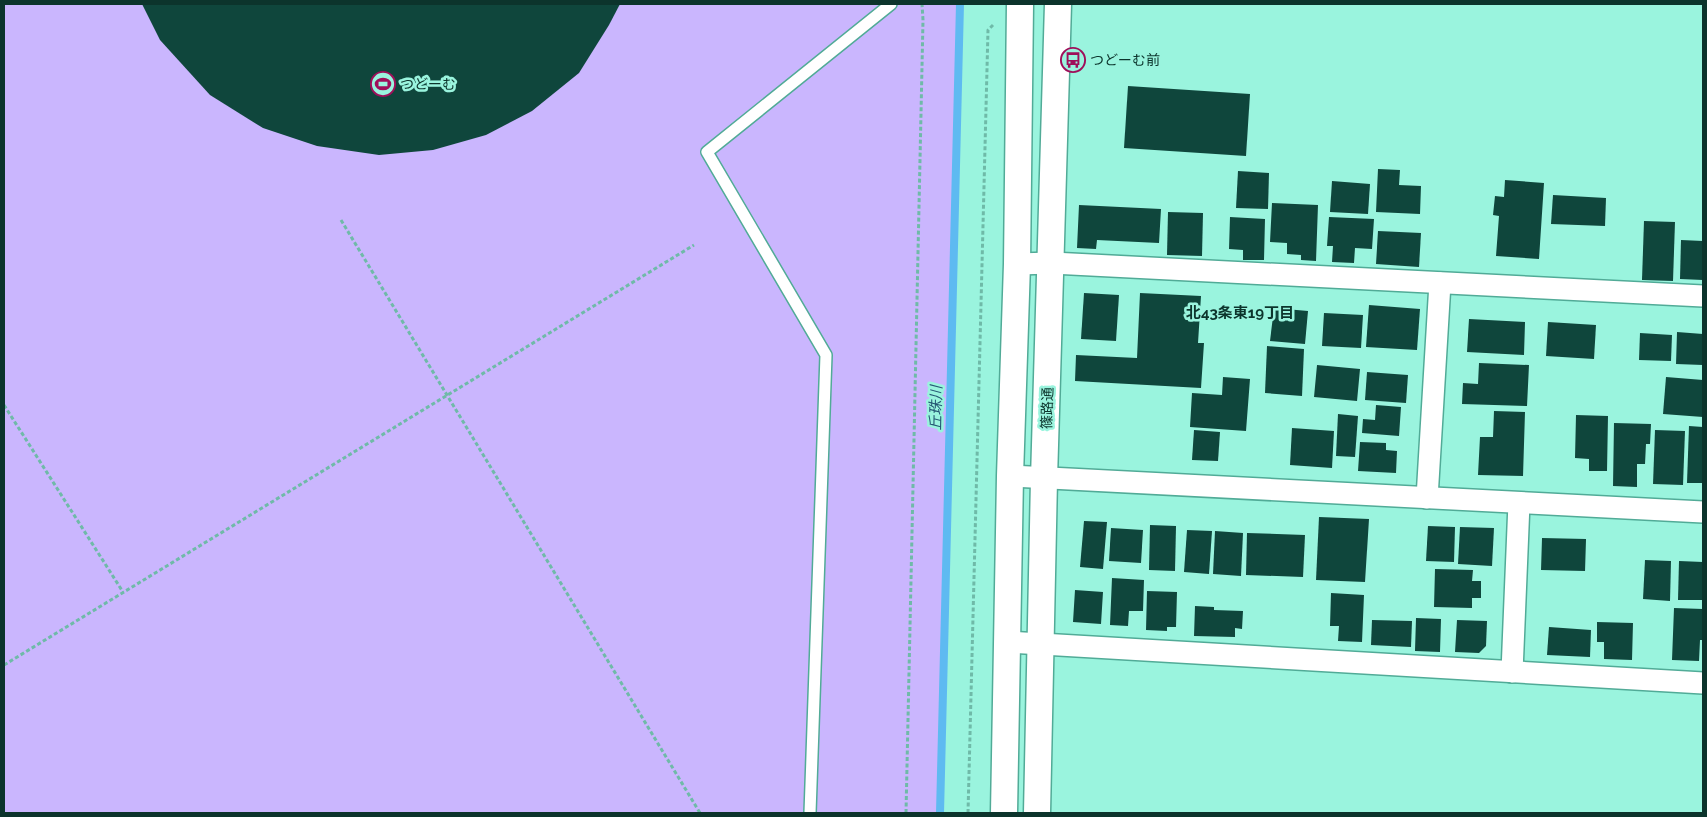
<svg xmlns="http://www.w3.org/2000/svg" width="1707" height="817" font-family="Raleway,'Noto Sans JP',sans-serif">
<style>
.green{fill:#cab6fe}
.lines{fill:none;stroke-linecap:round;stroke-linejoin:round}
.stream{stroke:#5ebaf1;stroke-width:8}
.building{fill:#0f463c}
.service-casing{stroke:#51ab97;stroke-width:14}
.minor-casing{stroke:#51ab97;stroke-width:24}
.tertiary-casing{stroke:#51ab97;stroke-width:29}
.path{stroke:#6fbaa8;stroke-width:3;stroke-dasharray:4 2.5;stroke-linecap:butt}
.service{stroke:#fff;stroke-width:11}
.minor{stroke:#fff;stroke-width:21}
.tertiary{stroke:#fff;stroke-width:26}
.labels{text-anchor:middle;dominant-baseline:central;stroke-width:5;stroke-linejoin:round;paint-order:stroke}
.poi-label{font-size:14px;fill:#0c342c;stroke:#9af4de;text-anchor:start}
.street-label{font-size:14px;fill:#0c342c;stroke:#9af4de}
.neighbourhood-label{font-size:15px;font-weight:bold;fill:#0c342c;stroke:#9af4de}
.water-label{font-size:15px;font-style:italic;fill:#265774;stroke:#9af4de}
</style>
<rect width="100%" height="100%" fill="#9af4de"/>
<!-- green -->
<path class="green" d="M4,4H960L940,813H4Z"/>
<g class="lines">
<!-- stream -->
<path class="stream" d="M940,813L960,4"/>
</g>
<!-- building -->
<g class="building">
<path d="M142,4H620L609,25L579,73L532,111L486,135L433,150L379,155L317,146L263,128L210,95L160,40Z"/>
<path d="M1128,86L1250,94L1246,156L1124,148Z"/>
<path d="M1378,169L1400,170L1399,185L1421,186L1420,214L1376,212Z"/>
<path d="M1238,171L1269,173L1268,209L1236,208Z"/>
<path d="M1505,180L1544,183L1539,259L1496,256L1499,216L1493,215L1495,196L1504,197Z"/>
<path d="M1332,181L1370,184L1368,214L1330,212Z"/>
<path d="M1553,195L1606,198L1605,226L1551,224Z"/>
<path d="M1272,203L1318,205L1316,261L1301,260V255L1287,254V243L1270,242Z"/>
<path d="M1079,205L1161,209L1159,243L1097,240L1096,249L1077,248Z"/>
<path d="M1168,212L1203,213L1202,256L1167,255Z"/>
<path d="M1230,217L1265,219L1264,260H1243V250L1229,249Z"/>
<path d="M1329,217L1374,219L1372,249L1355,248L1354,263L1332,262L1333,246H1327Z"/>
<path d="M1644,221L1675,222L1673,281L1642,280Z"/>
<path d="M1378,231L1421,233L1419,267L1376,264Z"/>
<path d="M1681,240L1703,241V280L1680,279Z"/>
<path d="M1084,293L1119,295L1116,341L1081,339Z"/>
<path d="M1140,293L1201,296L1198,343H1204L1201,388L1075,381L1076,355L1137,358Z"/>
<path d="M1369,305L1420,309L1417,350L1366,347Z"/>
<path d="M1274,308L1308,311L1305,344L1270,341Z"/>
<path d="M1324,313L1363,315L1361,348L1322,346Z"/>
<path d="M1469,319L1525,322L1524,355L1467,352Z"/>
<path d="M1548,322L1596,325L1594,359L1546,356Z"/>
<path d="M1677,332L1703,334V365L1676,364Z"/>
<path d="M1640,333L1672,335L1671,361L1639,360Z"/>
<path d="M1267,346L1304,349L1302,396L1265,393Z"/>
<path d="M1479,363L1529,365L1527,406L1462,404L1463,383L1478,384Z"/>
<path d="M1317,365L1360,369L1357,401L1314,397Z"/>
<path d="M1367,372L1408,375L1406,403L1365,400Z"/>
<path d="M1223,377L1250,379L1246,431L1190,427L1192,393L1222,395Z"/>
<path d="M1666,377L1703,380V417L1663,414Z"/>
<path d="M1376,405L1401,407L1399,436L1362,433L1363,419L1375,420Z"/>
<path d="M1494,411L1525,412L1523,476L1478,475L1480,437H1493Z"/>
<path d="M1338,414L1358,416L1355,457L1336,456Z"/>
<path d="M1576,415L1608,416L1607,471H1589V459L1575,458Z"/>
<path d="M1614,423L1651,424L1650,444H1646L1645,464H1637V487L1613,486Z"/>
<path d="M1689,426L1703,427V483H1687Z"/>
<path d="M1292,428L1334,431L1332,468L1290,465Z"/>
<path d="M1194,430L1220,432L1218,461L1192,460Z"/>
<path d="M1655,430L1685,431L1683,485L1653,484Z"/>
<path d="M1360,442L1386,443V450L1397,451L1396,473L1358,471Z"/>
<path d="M1319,517L1369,519L1365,582L1316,580Z"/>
<path d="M1084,521L1107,522L1103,569L1080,567Z"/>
<path d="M1150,525L1176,526L1175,571L1149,570Z"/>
<path d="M1428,526L1455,527L1454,562L1426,561Z"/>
<path d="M1460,527L1494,528L1492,566L1458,564Z"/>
<path d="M1111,528L1143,530L1141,563L1109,561Z"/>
<path d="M1187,530L1212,531L1209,574L1184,572Z"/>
<path d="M1215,531L1243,533L1241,576L1213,574Z"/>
<path d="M1247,533L1305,535L1303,577L1246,575Z"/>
<path d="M1542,538L1586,539L1585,571L1541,570Z"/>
<path d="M1645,560L1671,561L1670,601L1643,599Z"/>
<path d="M1679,561L1703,562V600H1678Z"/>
<path d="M1435,569L1473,570L1472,581H1481V598H1472V608L1434,607Z"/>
<path d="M1112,578L1144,580L1143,611H1129L1128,626L1110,625Z"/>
<path d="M1075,590L1103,592L1101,624L1073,622Z"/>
<path d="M1147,591L1177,592L1176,627H1167V631L1146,630Z"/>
<path d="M1331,593L1364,595L1362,642L1338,641L1339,626H1330Z"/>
<path d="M1195,606L1214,607V610L1243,611L1242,629L1235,628V637L1194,636Z"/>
<path d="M1674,608L1703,609V640H1700L1699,661L1672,660Z"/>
<path d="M1416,618L1441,619L1440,652L1415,651Z"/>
<path d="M1372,620L1412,621L1411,647L1371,645Z"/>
<path d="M1457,620L1487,621L1486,646L1479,653L1455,652Z"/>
<path d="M1597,622L1633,623L1632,660L1604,659V642H1597Z"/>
<path d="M1549,627L1591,630L1590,657L1547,655Z"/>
</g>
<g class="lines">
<defs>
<path id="service" d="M810,813L826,355L707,152L891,4"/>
<g id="minor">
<path d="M1017,264L1052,263L1703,296"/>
<path d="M1010,476L1703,512"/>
<path d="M1427,498L1440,283"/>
<path d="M1008,642L1703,683"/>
<path d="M1512,672L1519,503"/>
</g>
<g id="tertiary">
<path d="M1004,813L1010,476L1017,264L1020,4"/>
<path d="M1037,813L1044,479L1058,4"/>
</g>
</defs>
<!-- service casing -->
<use href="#service" class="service-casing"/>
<!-- minor casing -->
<use href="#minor" class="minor-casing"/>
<!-- tertiary casing -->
<use href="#tertiary" class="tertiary-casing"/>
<!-- path -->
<g class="path">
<path d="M341,220L700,813"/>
<path d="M4,405L123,592"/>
<path d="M4,665L694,245"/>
<path d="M906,813L923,20L922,4"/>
<path d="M968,813L988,30L993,25"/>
</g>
<!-- service -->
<use href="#service" class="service"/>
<!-- minor -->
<use href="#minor" class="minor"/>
<!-- tertiary -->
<use href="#tertiary" class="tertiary"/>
</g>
<!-- icons -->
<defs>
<symbol id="bus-ring" viewBox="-11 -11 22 22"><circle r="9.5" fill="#9af4de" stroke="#9f0f5a" stroke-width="1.5"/><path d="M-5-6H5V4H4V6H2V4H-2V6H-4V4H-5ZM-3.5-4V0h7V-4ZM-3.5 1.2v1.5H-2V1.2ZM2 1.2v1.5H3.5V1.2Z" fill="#9f0f5a"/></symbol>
<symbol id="stadium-ring" viewBox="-11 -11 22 22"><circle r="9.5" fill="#9af4de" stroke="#9f0f5a" stroke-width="1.5"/><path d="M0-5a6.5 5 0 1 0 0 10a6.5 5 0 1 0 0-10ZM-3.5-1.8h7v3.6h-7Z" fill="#9f0f5a"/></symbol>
</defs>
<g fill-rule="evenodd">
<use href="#bus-ring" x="1059" y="46" width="28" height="28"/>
<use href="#stadium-ring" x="369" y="70" width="28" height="28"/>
</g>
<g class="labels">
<!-- poi labels -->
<g class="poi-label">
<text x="1090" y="60">つどーむ前</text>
<text x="400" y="84">つどーむ</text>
</g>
<!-- street labels -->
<g class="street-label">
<text transform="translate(1047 408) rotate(-88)">篠路通</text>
</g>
<!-- neighbourhood labels -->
<g class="neighbourhood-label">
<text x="1240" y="313">北43条東19丁目</text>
</g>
<!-- water labels -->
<g class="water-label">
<text transform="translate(936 408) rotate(-89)">丘珠川</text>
</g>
</g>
<!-- border -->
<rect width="1707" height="817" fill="none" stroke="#0c342c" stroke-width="10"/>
</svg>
